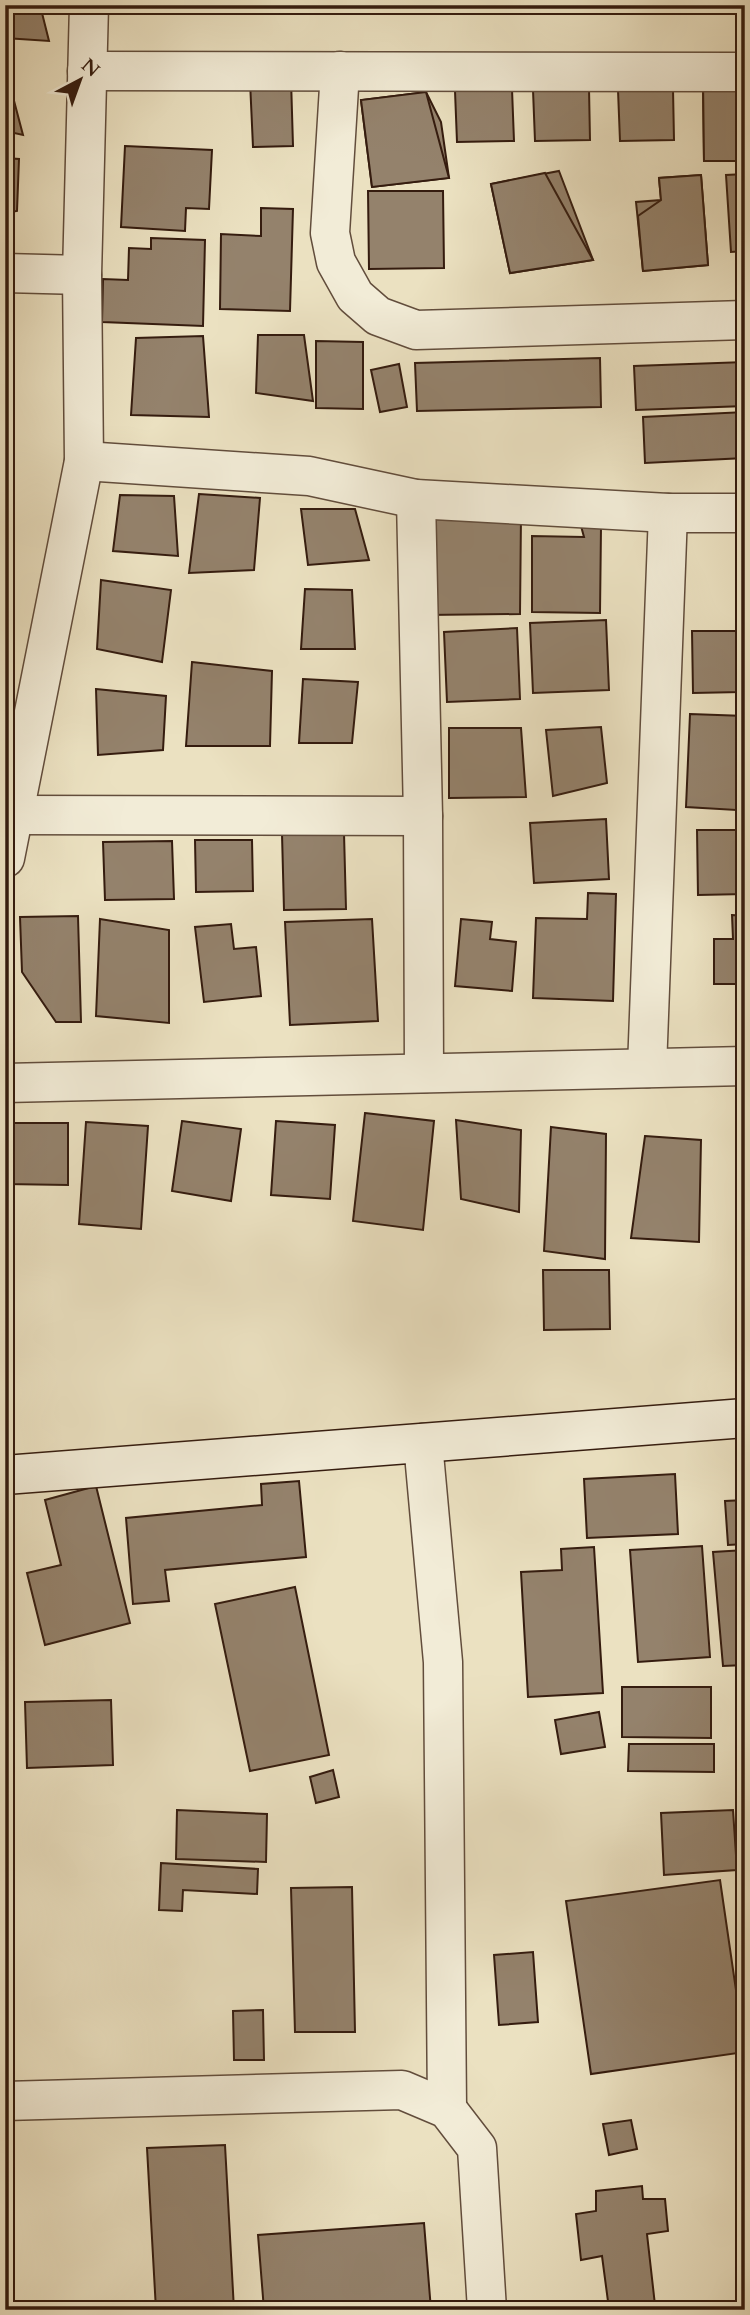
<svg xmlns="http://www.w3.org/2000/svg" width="750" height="2315" font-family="Cardo,serif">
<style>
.building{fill:#94826c;stroke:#351c0f;stroke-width:2}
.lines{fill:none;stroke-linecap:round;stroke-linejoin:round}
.street-casing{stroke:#624d3c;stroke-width:41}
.secondary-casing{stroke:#351c0f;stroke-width:41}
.street{stroke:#f2ecd7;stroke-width:38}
.secondary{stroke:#f2ecd7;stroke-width:38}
</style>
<rect width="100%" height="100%" fill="#ebe1c1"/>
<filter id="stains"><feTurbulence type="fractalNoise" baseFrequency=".00286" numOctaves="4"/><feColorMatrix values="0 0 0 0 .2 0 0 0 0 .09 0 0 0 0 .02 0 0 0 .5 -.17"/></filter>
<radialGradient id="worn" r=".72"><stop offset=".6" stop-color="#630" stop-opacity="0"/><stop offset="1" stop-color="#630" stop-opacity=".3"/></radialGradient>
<!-- building -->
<g class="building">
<path d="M5,5H40L49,41L5,38Z"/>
<path d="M106,5H151L150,14L106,10Z"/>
<path d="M157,5H257V12L157,14Z"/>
<path d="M5,78H8L23,135L5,131Z"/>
<path d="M291,79L293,146L253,147L250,81Z"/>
<path d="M703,81H745V161H704Z"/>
<path d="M703,81L745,85V161H704Z"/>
<path d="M589,88L590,140L535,141L533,90Z"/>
<path d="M512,89L514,141L457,142L455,91Z"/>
<path d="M673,89L674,140L620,141L618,90Z"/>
<path d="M426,92L441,122L449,178L372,187L361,100Z"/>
<path d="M426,92L449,178L372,187L361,100Z"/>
<path d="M125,146L212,150L209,209L186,208L185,231L121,227Z"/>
<path d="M5,158L19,159L17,211L5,213Z"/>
<path d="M559,171L593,260L510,273L491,184Z"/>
<path d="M545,173L593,260L510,273L491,184Z"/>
<path d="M745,174V251L731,252L726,175Z"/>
<path d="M701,175L708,265L643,271L636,202L661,200L659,178Z"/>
<path d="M701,175L708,265L643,271L638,216L661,200L659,178Z"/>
<path d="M368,191H443L444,268L369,269Z"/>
<path d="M261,208L293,209L290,311L220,309L221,234L261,236Z"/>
<path d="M151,238L205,240L203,326L102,322L103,279L128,280L129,248L151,249Z"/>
<path d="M258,335H304L313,401L256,393Z"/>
<path d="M203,336L209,417L131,415L136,338Z"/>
<path d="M316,341L363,342V409L316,408Z"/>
<path d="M600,358L601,407L417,411L415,363Z"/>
<path d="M745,362V406L636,410L634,366Z"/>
<path d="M399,364L407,407L380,412L371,370Z"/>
<path d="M745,412V458L645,463L643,417Z"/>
<path d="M199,494L260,498L254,570L189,573Z"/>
<path d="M120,495L174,496L178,556L113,551Z"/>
<path d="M301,509H355L369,560L308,565Z"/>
<path d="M430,511L521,515L520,614L426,615Z"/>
<path d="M581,526L601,527L600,613L532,612V536L584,537Z"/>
<path d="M101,580L171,590L162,662L97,649Z"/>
<path d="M305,589L352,590L355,649H301Z"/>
<path d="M606,620L609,690L533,693L530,623Z"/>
<path d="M517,628L520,699L447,702L444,632Z"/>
<path d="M692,631H740L741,692L693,693Z"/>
<path d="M192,662L272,671L270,746H186Z"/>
<path d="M303,679L358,682L352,743H299Z"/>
<path d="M96,689L166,696L163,750L98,755Z"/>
<path d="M690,714L745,716V794L737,793L736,810L686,807Z"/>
<path d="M601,727L607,783L553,796L546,730Z"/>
<path d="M449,728H521L526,797L449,798Z"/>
<path d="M606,819L609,879L534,883L530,823Z"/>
<path d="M697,830H745V894L698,895Z"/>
<path d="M344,833L346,909L284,910L282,834Z"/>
<path d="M195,840H252L253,891L196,892Z"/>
<path d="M172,841L174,899L105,900L103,842Z"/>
<path d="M588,893L616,894L613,1001L533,998L536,918L587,919Z"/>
<path d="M732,915L745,916V984H714V939H733Z"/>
<path d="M78,916L81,1022H56L22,972L20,917Z"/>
<path d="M100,919L169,930V1023L96,1016Z"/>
<path d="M372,919L378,1021L290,1025L285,922Z"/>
<path d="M461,919L492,922L490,939L516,942L512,991L455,986Z"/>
<path d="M231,924L234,949L256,947L261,996L204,1002L195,927Z"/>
<path d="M365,1113L434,1121L423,1230L353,1221Z"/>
<path d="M456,1120L521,1130L519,1212L461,1199Z"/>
<path d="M182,1121L241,1129L231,1201L172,1191Z"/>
<path d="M276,1121L335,1125L330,1199L271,1195Z"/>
<path d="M86,1122L148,1126L141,1229L79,1224Z"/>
<path d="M5,1123H68V1185L5,1184Z"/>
<path d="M551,1127L606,1134L605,1259L544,1251Z"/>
<path d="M645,1136L701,1140L699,1242L631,1238Z"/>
<path d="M543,1270H609L610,1329L544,1330Z"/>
<path d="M675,1474L678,1534L587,1538L584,1479Z"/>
<path d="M299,1481L306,1557L165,1570L169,1601L133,1604L126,1518L262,1505L261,1484Z"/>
<path d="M96,1486L130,1623L45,1645L27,1573L61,1565L45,1500Z"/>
<path d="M745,1500V1544L728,1545L725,1501Z"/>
<path d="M702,1546L710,1657L638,1662L630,1550Z"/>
<path d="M594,1547L603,1693L528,1697L521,1572L562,1570L561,1549Z"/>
<path d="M745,1550V1665L723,1666L713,1552Z"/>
<path d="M295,1587L329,1755L250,1771L215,1604Z"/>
<path d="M622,1687H711V1738L622,1737Z"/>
<path d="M111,1700L113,1765L27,1768L25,1702Z"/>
<path d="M599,1712L605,1747L561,1754L555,1720Z"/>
<path d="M629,1744H714V1772L628,1771Z"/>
<path d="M333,1770L339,1797L316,1803L310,1777Z"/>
<path d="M177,1810L267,1814L266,1862L176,1859Z"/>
<path d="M733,1810L737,1870L664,1875L661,1813Z"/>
<path d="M161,1863L258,1869L257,1894L183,1890L182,1911L159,1910Z"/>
<path d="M720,1880L745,2052L591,2074L566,1901Z"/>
<path d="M352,1887L355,2032H295L291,1888Z"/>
<path d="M533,1952L538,2022L499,2025L494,1955Z"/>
<path d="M263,2010L264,2060H234L233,2011Z"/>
<path d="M631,2120L637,2149L609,2155L603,2124Z"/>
<path d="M225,2145L234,2310H156L147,2148Z"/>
<path d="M642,2186L643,2199H665L668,2231L647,2234L655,2305L609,2309L602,2256L581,2260L576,2214L596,2211V2191Z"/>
<path d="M424,2223L431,2310H264L258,2235Z"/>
</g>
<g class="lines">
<defs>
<g id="street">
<path d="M87,71L745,72"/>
<path d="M340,71L330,233L336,262L355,296L378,316L416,330L745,320"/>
<path d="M5,273L82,275"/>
<path d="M84,461L309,476L416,499L668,513H745"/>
<path d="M416,499L423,816L424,1073"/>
<path d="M12,815L423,816"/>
<path d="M5,858L84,461L82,275L89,5"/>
<path d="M647,1068L668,513"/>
<path d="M5,1083L745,1066"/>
<path d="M423,1443L443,1662L447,2109"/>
<path d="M5,2101L402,2090L447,2109L477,2148L487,2310"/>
</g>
<path id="secondary" d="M5,1475L745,1418"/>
</defs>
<!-- street casing -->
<use href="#street" class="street-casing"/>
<!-- secondary casing -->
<use href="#secondary" class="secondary-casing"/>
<!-- street -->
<use href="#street" class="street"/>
<!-- secondary -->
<use href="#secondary" class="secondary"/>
</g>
<!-- margin -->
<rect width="750" height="2315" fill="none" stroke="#ebe1c1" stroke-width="28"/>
<rect x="7" y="7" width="736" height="2301" fill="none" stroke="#351c0f" stroke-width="3.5"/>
<rect x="14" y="14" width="722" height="2287" fill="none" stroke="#351c0f" stroke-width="2"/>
<!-- north arrow -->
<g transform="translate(80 80) rotate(41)" stroke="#f2ecd7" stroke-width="5" paint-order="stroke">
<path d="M0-5L12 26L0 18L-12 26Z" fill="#351c0f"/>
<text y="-10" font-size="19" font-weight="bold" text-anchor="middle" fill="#351c0f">N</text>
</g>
<rect width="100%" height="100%" filter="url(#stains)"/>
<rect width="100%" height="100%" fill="url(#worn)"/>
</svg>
